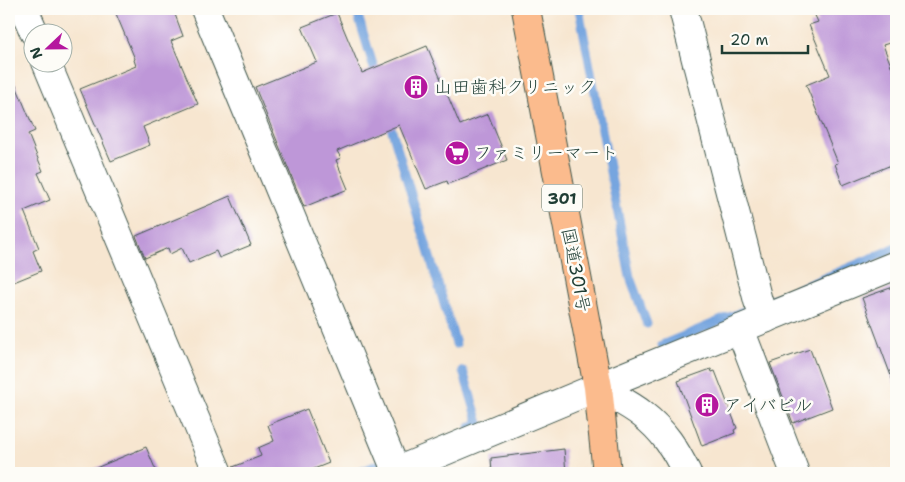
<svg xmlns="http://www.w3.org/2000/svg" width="905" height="482" font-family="'Shantell Sans','Klee One',sans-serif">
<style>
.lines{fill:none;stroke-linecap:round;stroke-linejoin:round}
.stream{stroke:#76a5df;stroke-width:9}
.building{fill:#be97d8}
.minor-casing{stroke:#3f564b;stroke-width:30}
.tertiary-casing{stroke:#3f564b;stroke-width:30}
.trunk-casing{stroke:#3f564b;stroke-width:30}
.minor{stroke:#fff;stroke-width:28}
.tertiary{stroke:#fff;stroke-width:28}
.trunk{stroke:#fbbb8d;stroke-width:28}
.labels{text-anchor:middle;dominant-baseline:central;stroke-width:5;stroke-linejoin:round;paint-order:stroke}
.shield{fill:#fdfcf7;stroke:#62766e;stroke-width:1}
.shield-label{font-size:16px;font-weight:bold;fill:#1f3d34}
.poi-label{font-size:18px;fill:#1f3d34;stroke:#fdfcf7;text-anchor:start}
.street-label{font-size:18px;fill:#1f3d34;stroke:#fdfcf7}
</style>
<rect width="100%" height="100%" fill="#fdfcf7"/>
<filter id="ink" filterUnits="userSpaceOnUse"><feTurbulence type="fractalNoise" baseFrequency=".02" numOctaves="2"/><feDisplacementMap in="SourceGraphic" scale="10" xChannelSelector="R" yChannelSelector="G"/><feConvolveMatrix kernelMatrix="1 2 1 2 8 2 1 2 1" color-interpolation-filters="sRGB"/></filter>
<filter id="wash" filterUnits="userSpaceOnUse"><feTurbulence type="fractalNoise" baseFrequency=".0096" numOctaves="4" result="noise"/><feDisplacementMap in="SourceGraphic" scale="20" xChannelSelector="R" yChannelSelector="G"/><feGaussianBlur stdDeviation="1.12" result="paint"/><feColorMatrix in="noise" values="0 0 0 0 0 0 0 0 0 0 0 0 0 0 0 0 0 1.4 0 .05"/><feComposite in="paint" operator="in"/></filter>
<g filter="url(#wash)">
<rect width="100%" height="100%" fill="#f7e6d0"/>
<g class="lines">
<!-- stream -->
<g class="stream">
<path d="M356,9L377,78"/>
<path d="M579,9L630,277L647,324"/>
<path d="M388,117L456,344"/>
<path d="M767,302L896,248"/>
<path d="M662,345L751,308"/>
<path d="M463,371L479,423L470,427"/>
<path d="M358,473L382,463"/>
</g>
</g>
<g id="blocks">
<!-- building -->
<g class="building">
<path d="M114,9H173L183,36L171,41L198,104L143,127L150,145L111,161L80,89L136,66L134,60L135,59Z"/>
<path d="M812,9H896V41L883,45L896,78V163L843,185L835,164L838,163L806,85L830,75L809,25L818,22Z"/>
<path d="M337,13L362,73L427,46L460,125L488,114L507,160L448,184L447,181L426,189L399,125L337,151L341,158L336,160L348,189L304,207L255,87L317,62L302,27Z"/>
<path d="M9,69L35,131L28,134L43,171L38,173L50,200L24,211L39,248L33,251L41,271L9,284Z"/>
<path d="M230,196L251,245L219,258L216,251L189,263L182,248L170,254L168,248L145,258L136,236Z"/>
<path d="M896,286V384H894L862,298Z"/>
<path d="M810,349L832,408L793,423L770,363Z"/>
<path d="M711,369L712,372L715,371L737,428L734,430L735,433L702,446L678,381Z"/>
<path d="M307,409L329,463L304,473H233V467L261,456L258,448L274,441L268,425Z"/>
<path d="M146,447L157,473H84Z"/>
<path d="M564,449L566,473H492L491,458Z"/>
</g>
</g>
</g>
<g filter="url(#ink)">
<use href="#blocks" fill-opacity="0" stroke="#3f564b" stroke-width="1"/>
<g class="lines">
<defs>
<g id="minor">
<path d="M24,9L34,32"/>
<path d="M205,9L397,473"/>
<path d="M683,9L758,301L765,319"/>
<path d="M46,62L218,473"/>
<path d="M740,329L795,473"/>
<path d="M392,473L598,387"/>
</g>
<g id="tertiary">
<path d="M598,387L896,265"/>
<path d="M598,387C612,396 630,404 642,414C664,431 675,449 687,473"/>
</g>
<path id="trunk" d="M526,9L598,387L607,473"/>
</defs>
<!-- minor casing -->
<use href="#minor" class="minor-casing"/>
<!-- tertiary casing -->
<use href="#tertiary" class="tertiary-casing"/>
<!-- trunk casing -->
<use href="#trunk" class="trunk-casing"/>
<!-- minor -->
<use href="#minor" class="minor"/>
<!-- tertiary -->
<use href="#tertiary" class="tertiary"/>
<!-- trunk -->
<use href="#trunk" class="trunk"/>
</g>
</g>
<!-- icons -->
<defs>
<symbol id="building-disc" viewBox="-11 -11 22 22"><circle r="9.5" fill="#b5179e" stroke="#fdfcf7"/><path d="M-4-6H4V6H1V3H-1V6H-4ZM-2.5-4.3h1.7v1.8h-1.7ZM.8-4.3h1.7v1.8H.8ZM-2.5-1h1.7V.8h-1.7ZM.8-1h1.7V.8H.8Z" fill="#fff"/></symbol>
<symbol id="supermarket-disc" viewBox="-11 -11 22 22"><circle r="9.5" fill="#b5179e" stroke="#fdfcf7"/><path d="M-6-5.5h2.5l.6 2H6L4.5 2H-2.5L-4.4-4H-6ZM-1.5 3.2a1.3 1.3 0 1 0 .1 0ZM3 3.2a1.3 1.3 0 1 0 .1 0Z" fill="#fff"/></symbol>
</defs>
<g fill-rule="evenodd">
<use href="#building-disc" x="402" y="73" width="28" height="28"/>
<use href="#supermarket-disc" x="443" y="139" width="28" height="28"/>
<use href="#building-disc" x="693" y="391" width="28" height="28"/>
</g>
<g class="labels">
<!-- shield labels -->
<rect class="shield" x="542" y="184.5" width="40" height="27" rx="4"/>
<g class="shield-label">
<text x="562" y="198">301</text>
</g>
<!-- poi labels -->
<g class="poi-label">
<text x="434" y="87">山田歯科クリニック</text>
<text x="474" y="153">ファミリーマート</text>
<text x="724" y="405">アイバビル</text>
</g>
<!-- street labels -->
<g class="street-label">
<text transform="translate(576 270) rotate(79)">国道301号</text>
</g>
</g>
<!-- margin -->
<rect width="905" height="482" fill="none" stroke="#fdfcf7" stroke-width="30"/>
<!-- north arrow -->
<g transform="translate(48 48) rotate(248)"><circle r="24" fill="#fdfcf7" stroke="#a4b0a9"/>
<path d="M0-4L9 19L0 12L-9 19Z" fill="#b5179e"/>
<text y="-8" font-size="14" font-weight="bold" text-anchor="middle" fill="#1f3d34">N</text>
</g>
<!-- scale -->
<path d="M722 45v8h86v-8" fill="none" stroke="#1f3d34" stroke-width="2.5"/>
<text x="730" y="45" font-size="15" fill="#1f3d34" stroke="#fdfcf7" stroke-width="4" paint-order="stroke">20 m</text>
</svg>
